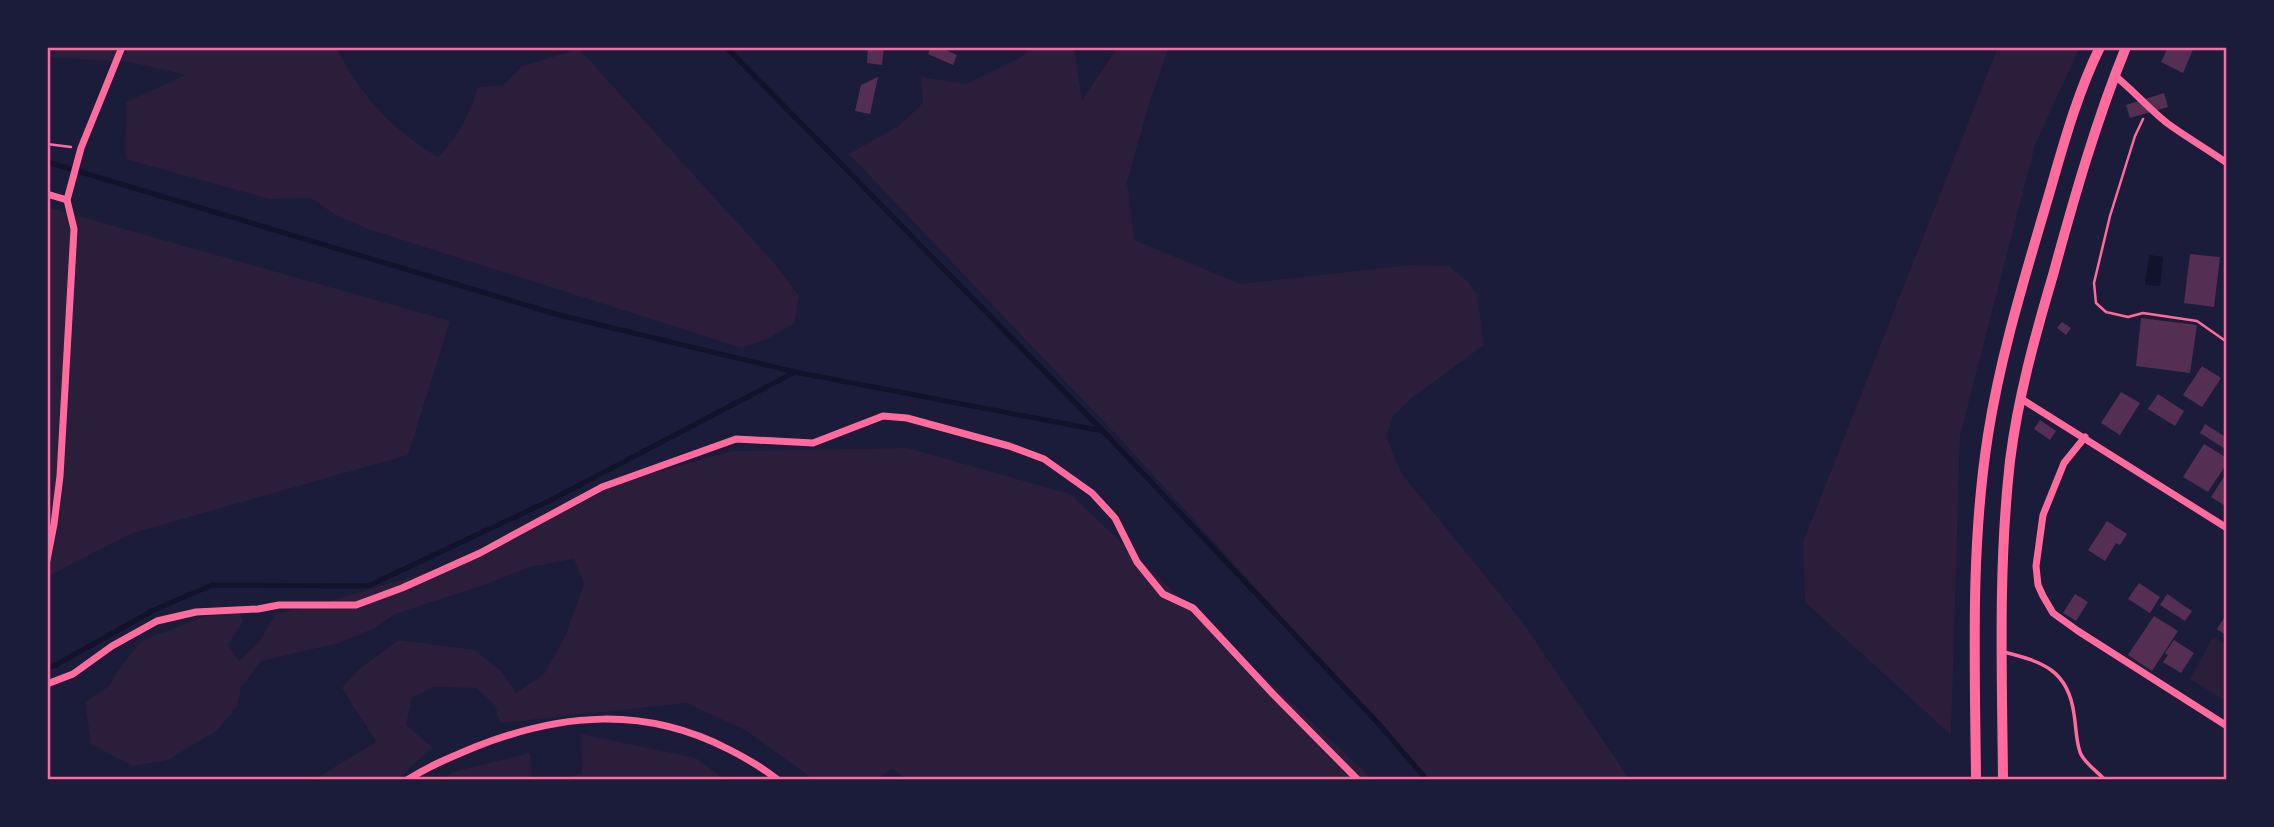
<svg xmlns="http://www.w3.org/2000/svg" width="2274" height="827" font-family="'Fira Sans Condensed',sans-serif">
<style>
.green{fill:#2a1e3b}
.water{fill:#12122b}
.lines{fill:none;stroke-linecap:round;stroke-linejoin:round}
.stream{stroke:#12122b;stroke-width:5}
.building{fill:#542f53}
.path{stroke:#ff6b9d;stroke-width:2.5}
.service{stroke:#ff6b9d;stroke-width:3.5}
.minor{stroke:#ff6b9d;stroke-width:7}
.primary{stroke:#ff6b9d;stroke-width:10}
.neatline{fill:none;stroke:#ff6b9d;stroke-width:2.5}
</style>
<rect width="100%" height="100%" fill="#1b1b3a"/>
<!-- green -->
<g class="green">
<path d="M47,47H336C362,97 390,128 438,157C459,136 469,115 478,87L503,85L522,66L579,49L774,263L799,296L794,324L767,339L742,348L368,229L334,214L311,198L270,199L125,159L126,102L186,75L129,62L47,57Z"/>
<path d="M1033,47H1074L1082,100L1118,47H1169L1149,104L1127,182L1134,240L1241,284L1410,265L1449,266L1468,282L1477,294L1484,345L1409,400L1393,416L1386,437L1402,474L1521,620L1630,780H1430L1125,444L849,154L900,125L923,103L921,77L966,84L1018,59Z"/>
<path d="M1998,47H2080L2035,145L1960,436L1951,735L1805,602L1803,542Z"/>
<path d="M47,207L450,321L408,455L130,534L47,577Z"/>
<path d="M908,448L1070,494L1373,780H908L893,769L874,780H814L747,731L686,703L500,723L495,705L476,688L434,687L412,698L406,725L432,747L397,780H313L376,742L342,688L359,669L399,640L475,650L501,671L516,693L545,673L566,634L584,584L574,559L530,567L484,585L395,614L375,628L339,643L261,661L241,688L237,707L216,731L168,760L132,766L91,744L85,702L108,687L124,662L143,640L207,616L239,613L243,621L228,645L239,661L258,643L276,614L320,604L462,562L602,487L732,451Z"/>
<path d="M2213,637L2227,645V702L2190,679Z"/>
<path d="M581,734L696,758L725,780H559L582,773Z"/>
<path d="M530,753L532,780H442L452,772Z"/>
</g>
<!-- water -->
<path class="water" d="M2149,255L2163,257L2160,286L2145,285Z"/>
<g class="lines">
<!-- stream -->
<g class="stream">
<path d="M726,47L1103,431L1378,723L1427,780"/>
<path d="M47,162L559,315L795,372"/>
<path d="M47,667L54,666L154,610L212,585L368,586L549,501L795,372L1103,431"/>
</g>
</g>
<!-- building -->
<g class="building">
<path d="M868,47H884L882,65L867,63Z"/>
<path d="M931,47H939L957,55L953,65L928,54Z"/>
<path d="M2168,47H2194L2183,73L2161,62Z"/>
<path d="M878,77L870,114L855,111L861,85Z"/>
<path d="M2164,93L2168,107L2130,118L2126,105Z"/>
<path d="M2190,254L2220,257L2214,307L2184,303Z"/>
<path d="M2141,318L2197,325L2190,373L2136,366Z"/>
<path d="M2062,322L2071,328L2066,335L2057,328Z"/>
<path d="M2202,366L2221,378L2202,407L2183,395Z"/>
<path d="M2121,392L2140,403L2120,435L2101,423Z"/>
<path d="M2158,394L2184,411L2175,426L2148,409Z"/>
<path d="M2040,420L2056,431L2050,440L2034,429Z"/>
<path d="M2205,424L2227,438V450L2200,433Z"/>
<path d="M2204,444L2227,458V463L2208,492L2183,477Z"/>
<path d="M2227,472V507L2211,497Z"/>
<path d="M2107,521L2127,534L2120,545L2116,543L2105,561L2088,550Z"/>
<path d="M2139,583L2160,597L2150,613L2128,599Z"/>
<path d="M2075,594L2088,602L2076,621L2063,613Z"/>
<path d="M2167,594L2192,611L2185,621L2160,605Z"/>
<path d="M2154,616L2178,631L2152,671L2128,655Z"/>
<path d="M2224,618L2227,619V636L2217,629Z"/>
<path d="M2174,640L2194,653L2181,673L2163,662L2168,655L2165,653Z"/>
</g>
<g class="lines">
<!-- path -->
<g class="path">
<path d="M2143,119L2135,136L2110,216L2094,283L2096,303L2106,312L2128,317L2143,313L2197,321L2227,342"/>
<path d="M47,144L71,147"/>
<path d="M2225,270H2227"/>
</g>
<!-- service -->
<path class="service" d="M2004,652C2043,662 2068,670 2074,714C2076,726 2076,741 2080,752C2083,762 2098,772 2105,780"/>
<!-- minor -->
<g class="minor">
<path d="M2114,75C2133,90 2148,108 2167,123C2186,137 2207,149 2227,163"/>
<path d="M47,194L67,200"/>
<path d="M2020,398L2227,528"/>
<path d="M2085,437L2064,463L2043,515L2036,566L2038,585L2043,596L2053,613L2078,631L2227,726"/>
<path d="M47,560L54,524L60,476L74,229L67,200L81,148L122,47"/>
<path d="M47,684L73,674L112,646L157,621L196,612L258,609L279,605H356L402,588L480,553L602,487L736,439L813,443L883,416L907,418L1009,446L1044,459L1092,493L1115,518L1137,562L1163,594L1193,608L1273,694L1358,780"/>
<path d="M407,780C429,766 451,757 475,747C561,713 644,706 728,749C746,758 762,767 778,780"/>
</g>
<!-- primary -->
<g class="primary">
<path d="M1976,780C1975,665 1970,549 1988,435C2000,358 2023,283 2045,208C2061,154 2075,98 2100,47"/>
<path d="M2003,780C2002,673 1998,567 2010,461C2018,397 2035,336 2053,275C2074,198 2096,121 2126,47"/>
</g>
</g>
<!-- border -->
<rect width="2274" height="827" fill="none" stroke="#1b1b3a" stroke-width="98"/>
<rect x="49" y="49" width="2176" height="729" class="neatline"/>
</svg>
